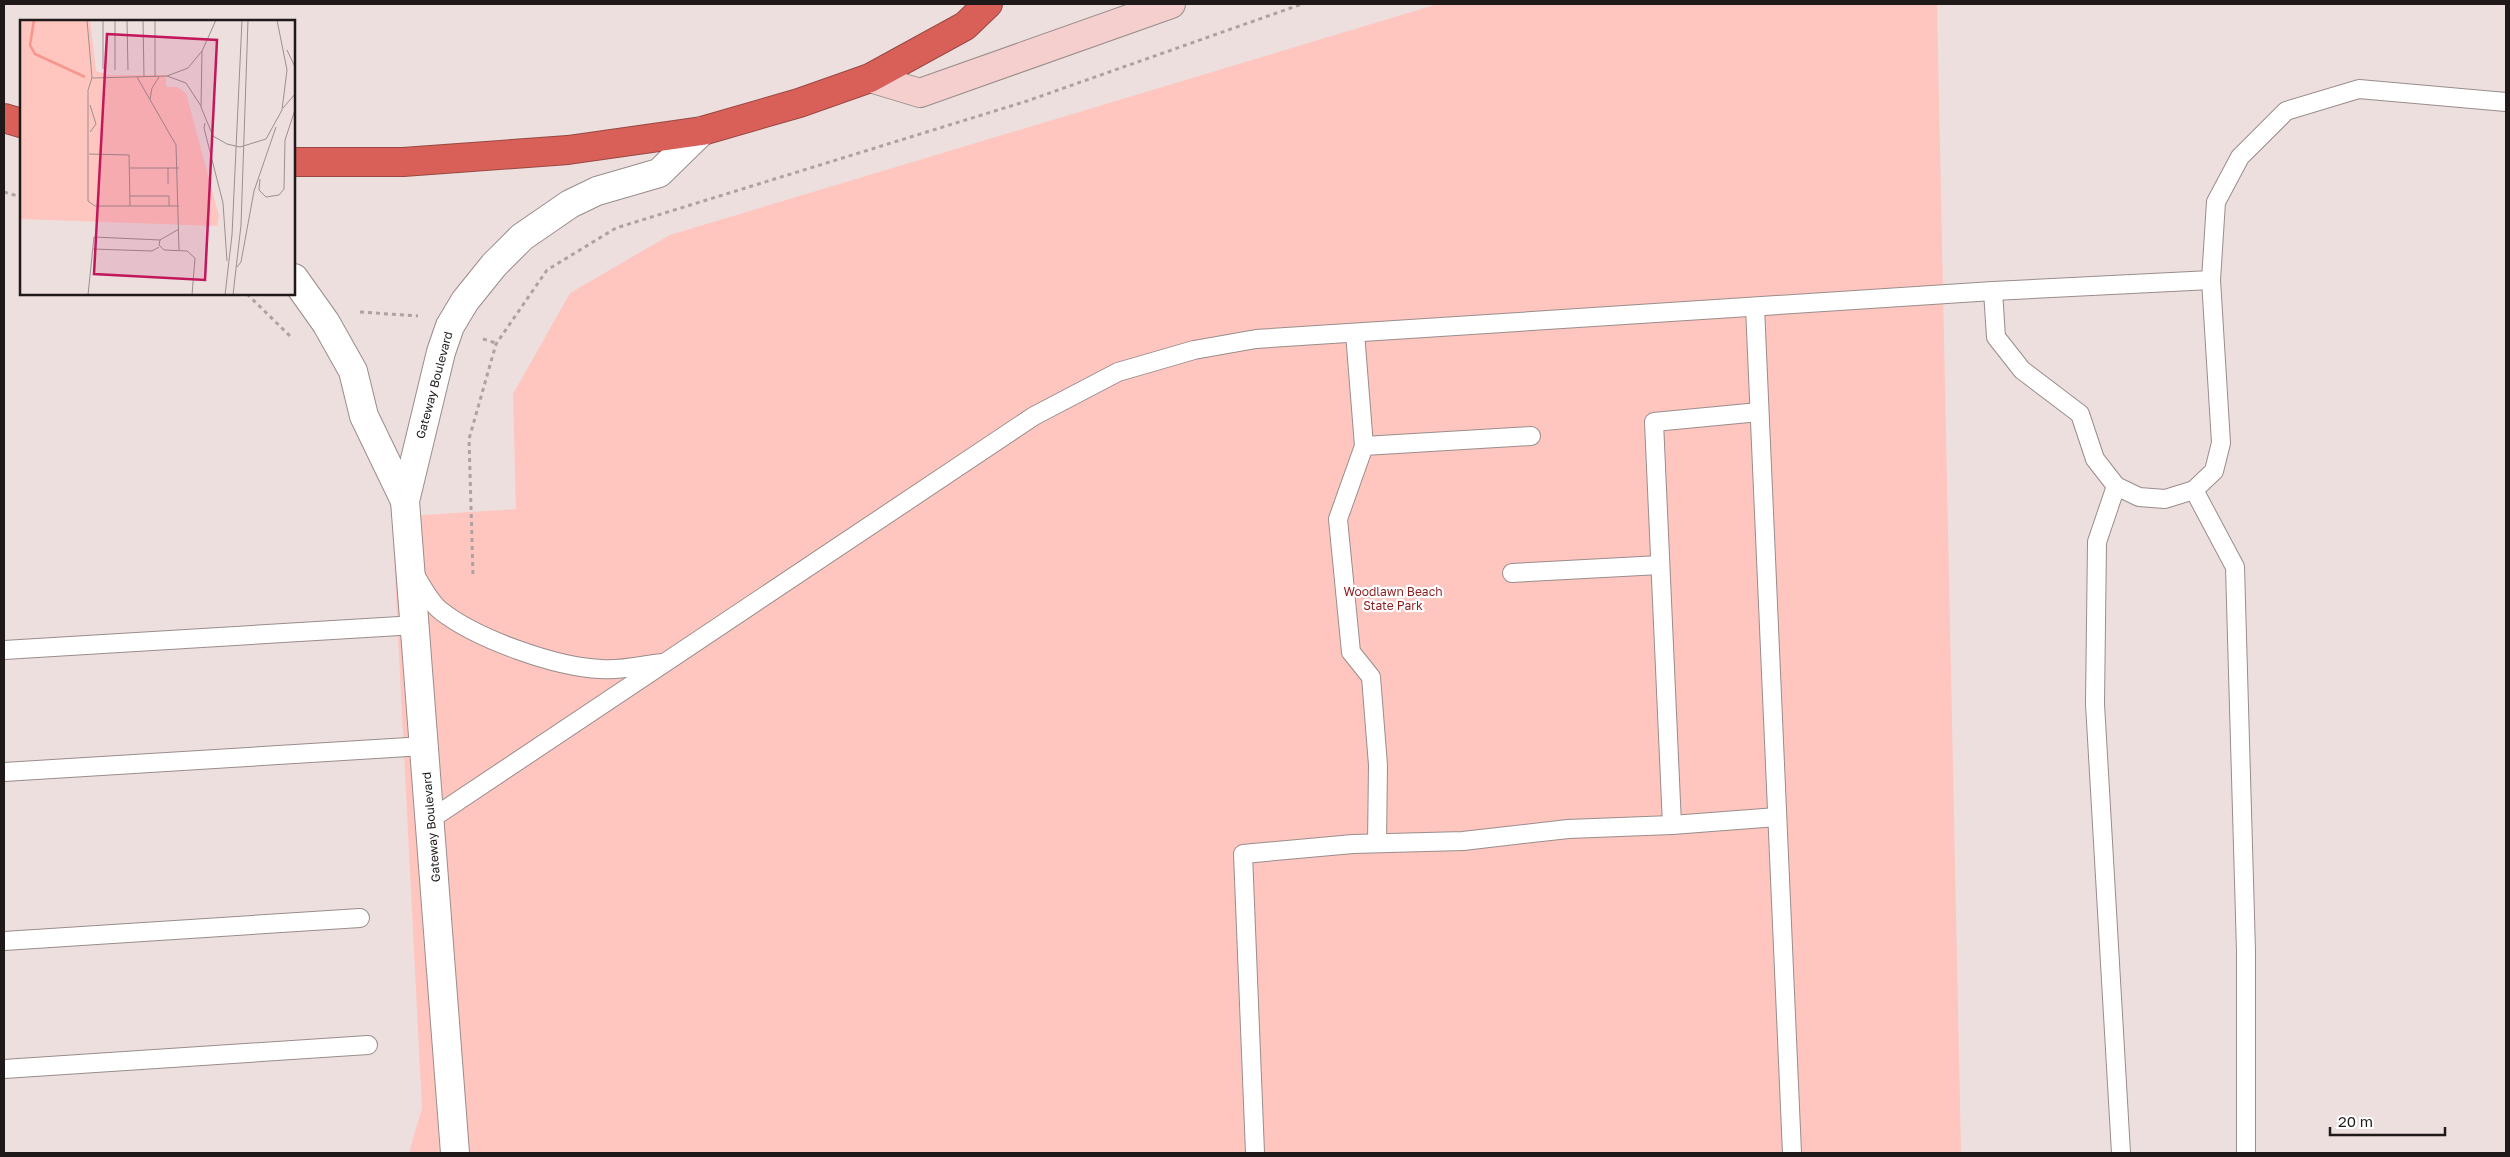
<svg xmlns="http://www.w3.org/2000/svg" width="2510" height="1157" font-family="'Golos Text',sans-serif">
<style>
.park{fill:#ffc5bf}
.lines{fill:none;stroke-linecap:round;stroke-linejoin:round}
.lane-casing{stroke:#998d8b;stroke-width:20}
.street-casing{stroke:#998d8b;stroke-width:30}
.secondary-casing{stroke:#998d8b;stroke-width:30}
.highway-casing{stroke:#984843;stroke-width:30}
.path{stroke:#aea2a1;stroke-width:3;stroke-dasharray:4 4;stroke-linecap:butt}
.lane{stroke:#fff;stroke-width:18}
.street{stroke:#fff;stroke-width:28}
.secondary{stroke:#f4cfcd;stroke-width:28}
.highway{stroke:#d96059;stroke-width:28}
.labels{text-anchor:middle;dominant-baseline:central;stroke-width:4.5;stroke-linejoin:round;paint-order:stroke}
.street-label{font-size:12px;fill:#1f1a19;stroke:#fff}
.park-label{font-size:12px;fill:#8d1e1f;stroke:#fff}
.inset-river{fill:none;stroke:#f6968e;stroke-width:2.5}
.inset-road{fill:none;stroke:#9b908f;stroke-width:1}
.view{fill:#c2185b;fill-opacity:0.15;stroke:#c2185b;stroke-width:2.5}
.inset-edge{fill:none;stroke:#1f1a19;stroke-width:2.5}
</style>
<rect width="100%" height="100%" fill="#eddfde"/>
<!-- park -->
<path class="park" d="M1438,4H1937L1961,1153H409L422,1108L392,517L516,509L513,394L570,293L670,235Z"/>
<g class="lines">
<defs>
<g id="lane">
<path d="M1993,291L1996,337L2022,370L2080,414L2095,459L2116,486L2139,497L2165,499L2194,490L2214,471L2221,443L2211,280L2216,202L2240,157L2286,111L2359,89L2506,102"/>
<path d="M1755,307L1792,1153"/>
<path d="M1355,333L1364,446L1338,519L1351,652L1371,677L1378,765L1377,843"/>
<path d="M1364,446L1531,436"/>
<path d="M2116,486L2097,542L2095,704L2121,1153"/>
<path d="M2194,490L2235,567L2246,951V1153"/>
<path d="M412,570C420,582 429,602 441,611C477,639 555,667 601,669C621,671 643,665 662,663"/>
<path d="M1512,573L1660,565"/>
<path d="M4,650L416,625"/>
<path d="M4,772L424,746"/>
<path d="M431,819L1034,416L1118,372L1194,350L1256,339L1993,291L2211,280"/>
<path d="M1672,825L1654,422L1759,412"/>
<path d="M4,941L360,918"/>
<path d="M4,1069L368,1045"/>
<path d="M1255,1153L1243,854L1353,844L1463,841L1568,829L1672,825L1777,817"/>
</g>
<g id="street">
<path d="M294,278L326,323L353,371L364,416L405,501"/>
<path d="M455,1153L405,501L441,352L450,326L465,301L494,265L522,237L570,204L597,191L659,173L702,131"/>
</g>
<path id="secondary" d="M870,78L920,93L1171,4"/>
<g id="highway">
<path d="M4,118L21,123"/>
<path d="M294,162H403L568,150L702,131L799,103L870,78L965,26L988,4"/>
</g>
</defs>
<!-- lane casing -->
<use href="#lane" class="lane-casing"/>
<!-- street casing -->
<use href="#street" class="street-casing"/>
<!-- secondary casing -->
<use href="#secondary" class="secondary-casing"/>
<!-- highway casing -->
<use href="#highway" class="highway-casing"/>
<!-- path -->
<g class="path">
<path d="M4,192L21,197"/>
<path d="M247,294L291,337"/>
<path d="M360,312L418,316"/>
<path d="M483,339L496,343"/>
<path d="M473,574L469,439L496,344L547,270L616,228L1027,101L1302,4"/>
</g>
<!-- lane -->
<use href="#lane" class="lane"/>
<!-- street -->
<use href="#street" class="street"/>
<!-- secondary -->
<use href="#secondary" class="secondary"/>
<!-- highway -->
<use href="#highway" class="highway"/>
</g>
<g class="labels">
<!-- street labels -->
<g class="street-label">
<text transform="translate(434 385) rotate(-75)">Gateway Boulevard</text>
<text transform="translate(431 827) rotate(-95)">Gateway Boulevard</text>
</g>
<!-- park labels -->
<g class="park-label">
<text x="1393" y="591">Woodlawn Beach<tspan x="1393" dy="14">State Park</tspan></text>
</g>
</g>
<!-- overview -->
<g transform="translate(20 20)">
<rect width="275" height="275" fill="#eddfde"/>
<path d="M0,0H70L76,51L89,55H146V67H157L166,73L199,196L197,206L0,199Z" fill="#ffc5bf"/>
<path class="inset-river" d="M14,0L10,25L15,34L65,57"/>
<path class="inset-road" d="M67,0L72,58L68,70V181L75,186H159M83,0V49M95,0V50M107,0L108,50M123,0L124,57M135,0V57M196,0L182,31L181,87L193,116L207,124L220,127L246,119L262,90L267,50L257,0M267,30L275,47M147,56L168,48L182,31M117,57L156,125L159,230M72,58L147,56L166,63L181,86M130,79L132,68L139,57M70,85L76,104L70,112M263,88L275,74M185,103L184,108L203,183L207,241M69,134L109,135L110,186M110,148H159M148,148V164M240,159L239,170L246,177L259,175L264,169L265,120L275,90M110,176H149V186M159,209L140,220L139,225L144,230L167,231L175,238L172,275M73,229L132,231L139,227M217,247L221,242L234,171L256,107M68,275L74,217L140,220M205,275L212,215L222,0M213,275L221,205L228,0"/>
<path class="view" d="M87,14L197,20L185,260L74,254Z"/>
<rect width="275" height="275" class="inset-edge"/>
</g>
<!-- border -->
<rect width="2510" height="1157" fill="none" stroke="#1f1a19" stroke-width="10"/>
<!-- scale -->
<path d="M2330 1127v8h115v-8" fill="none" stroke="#1f1a19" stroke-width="2.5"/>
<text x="2338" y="1127" font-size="15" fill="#1f1a19" stroke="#ffffff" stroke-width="4" paint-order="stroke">20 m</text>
</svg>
